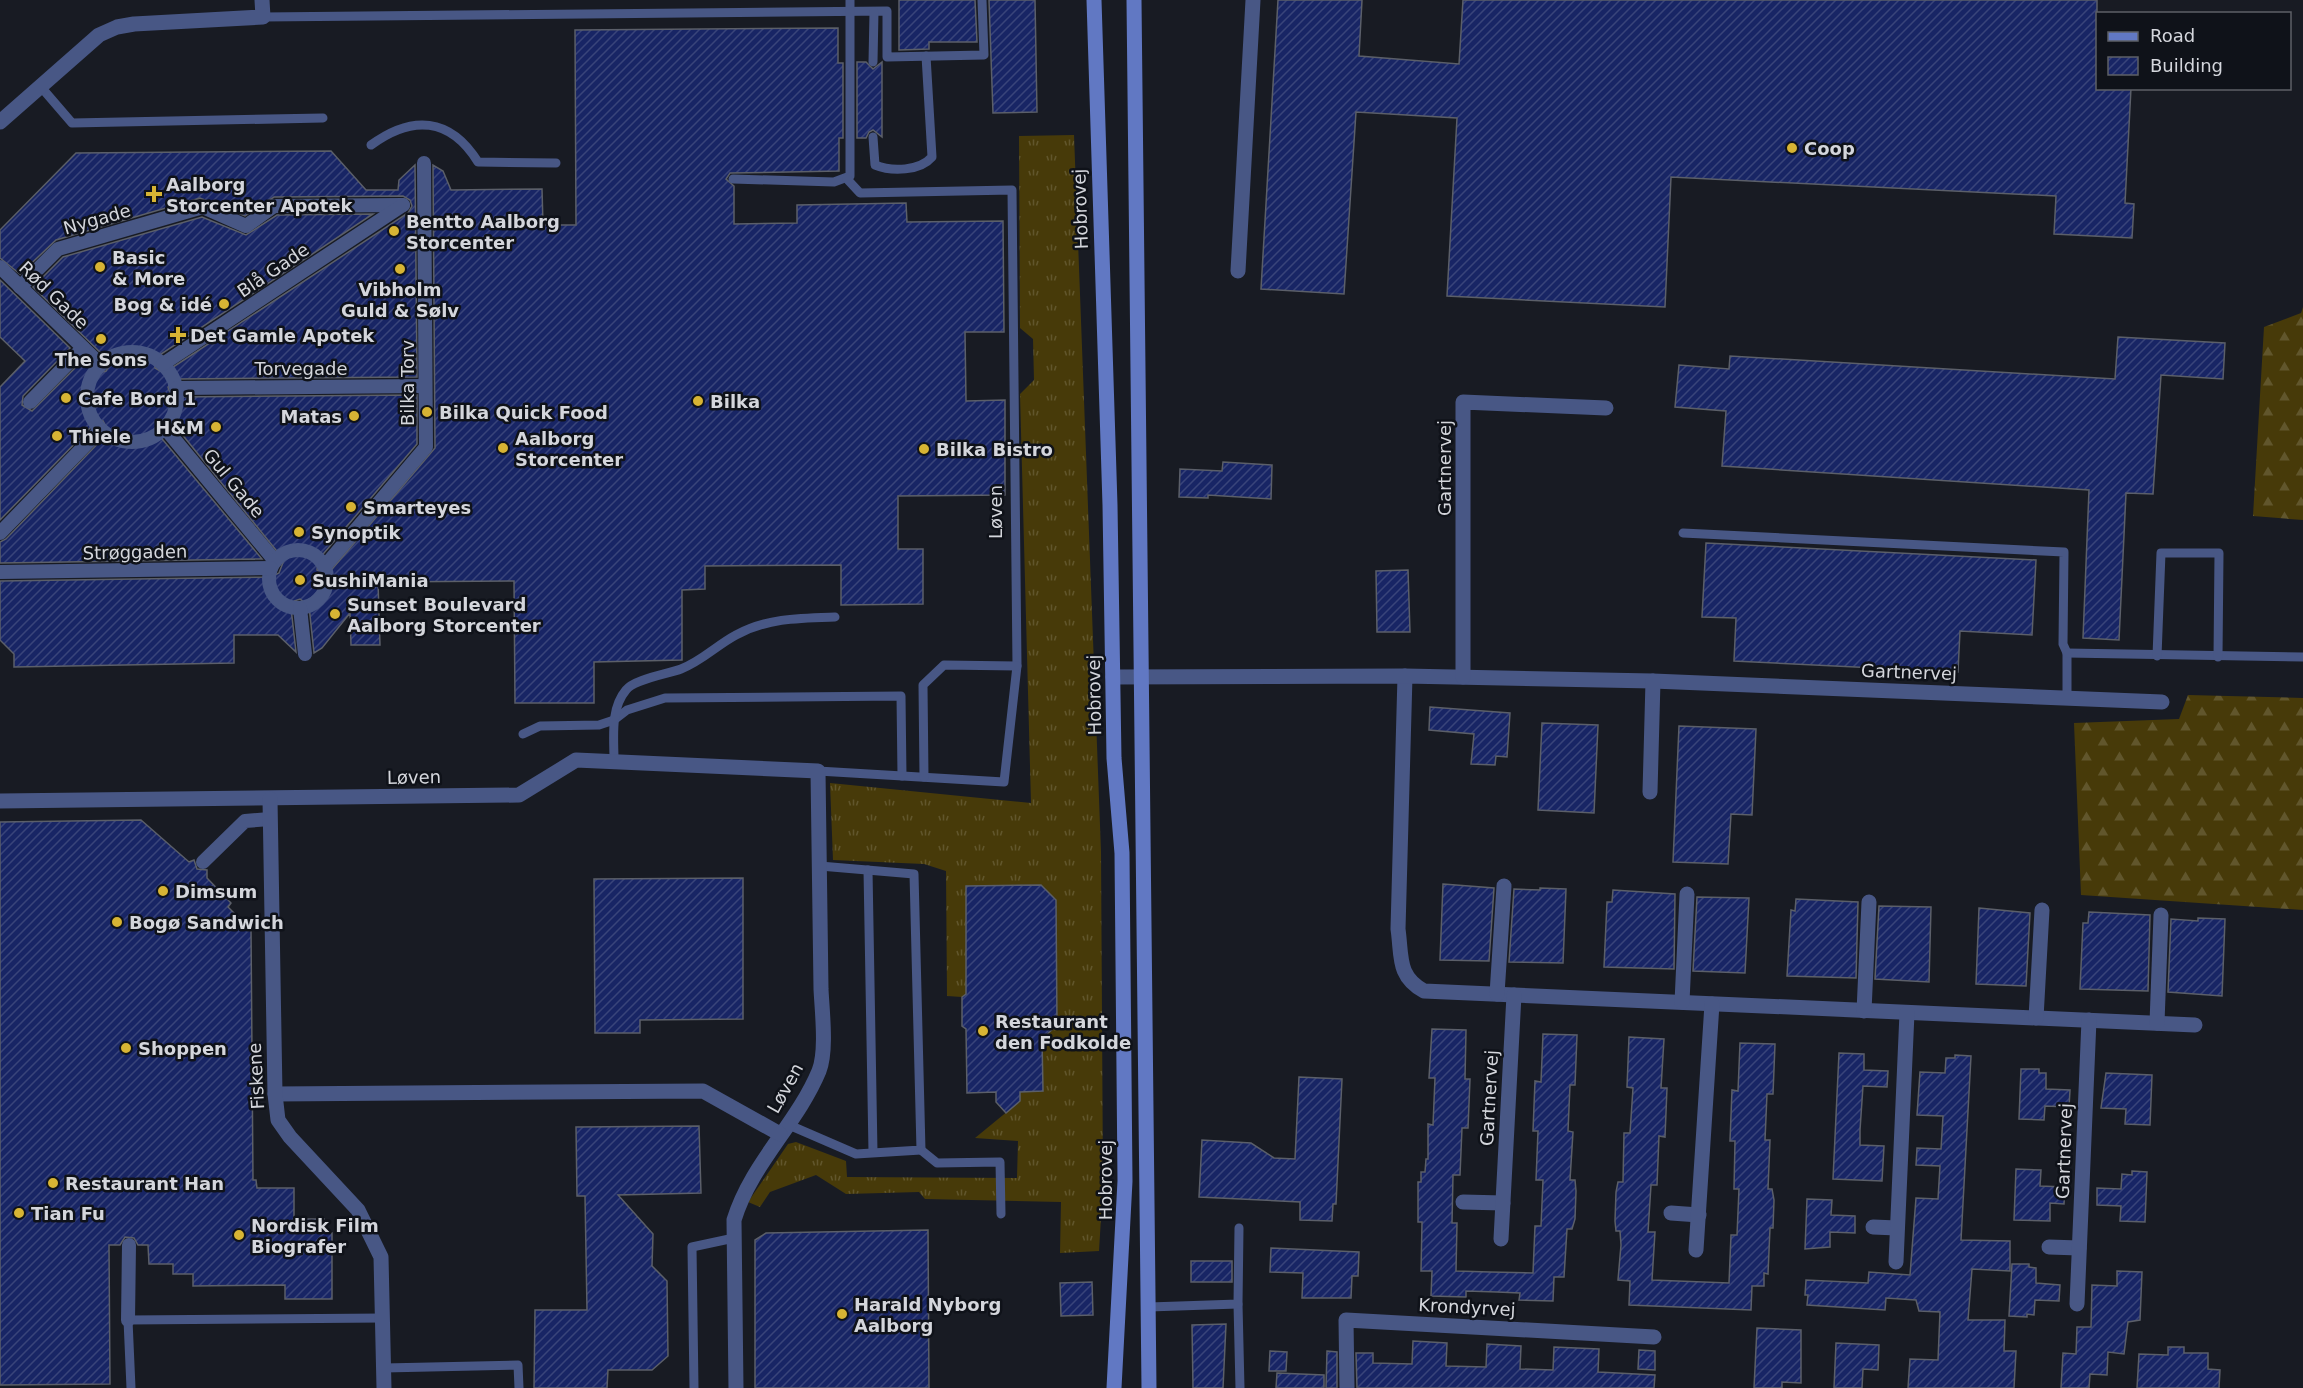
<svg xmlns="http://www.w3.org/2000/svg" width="2303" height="1388" font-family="'DejaVu Sans',sans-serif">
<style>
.grass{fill:url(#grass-tufts)}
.forest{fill:url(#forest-firs)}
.building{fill:url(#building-hatch);stroke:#5b5f69;stroke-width:1.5}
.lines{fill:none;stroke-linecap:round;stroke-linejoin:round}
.service{stroke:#485785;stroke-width:9}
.pedestrian{stroke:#485785;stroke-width:14}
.minor{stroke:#485785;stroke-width:15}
.tertiary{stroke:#485785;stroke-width:15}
.secondary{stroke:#6178c3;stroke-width:15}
.poi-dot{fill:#d7b434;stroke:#0f1219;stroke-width:2}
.labels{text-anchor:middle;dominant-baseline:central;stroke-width:5;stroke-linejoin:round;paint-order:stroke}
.poi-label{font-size:18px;font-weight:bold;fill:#d4d6dc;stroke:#0f1219;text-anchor:start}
.street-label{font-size:18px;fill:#d4d6dc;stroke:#0f1219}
</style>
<defs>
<pattern id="grass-tufts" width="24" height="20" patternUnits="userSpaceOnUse" patternTransform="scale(1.5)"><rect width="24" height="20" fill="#473a09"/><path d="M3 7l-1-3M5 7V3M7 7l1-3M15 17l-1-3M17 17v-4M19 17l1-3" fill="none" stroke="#61562c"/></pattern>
<pattern id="forest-firs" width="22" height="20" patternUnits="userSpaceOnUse" patternTransform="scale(1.5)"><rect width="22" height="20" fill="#473a09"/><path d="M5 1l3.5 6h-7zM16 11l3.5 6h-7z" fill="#61562c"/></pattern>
<pattern id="building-hatch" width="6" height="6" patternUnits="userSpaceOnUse" patternTransform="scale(1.5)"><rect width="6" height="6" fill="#182565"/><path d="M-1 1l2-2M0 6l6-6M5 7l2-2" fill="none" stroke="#39447a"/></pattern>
</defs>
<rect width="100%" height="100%" fill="#181b23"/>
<!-- grass -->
<path class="grass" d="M1074,135L1101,852L1103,1184L1099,1251L1060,1253L1061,1202L925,1199L919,1192L846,1194L816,1175L770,1192L760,1207L748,1202L788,1144L796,1142L846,1161L847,1177L1017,1178L1018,1141L975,1138L1020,1101V1092L1043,1091L1042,1039L1057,1025L1056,900L1041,885L967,886L966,994L962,997L947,996L946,871L924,864L833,860L830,783L1031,803L1020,394L1034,380L1033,339L1020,328L1019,136Z"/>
<!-- forest -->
<g class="forest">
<path d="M2303,307V520L2253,516L2264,327L2301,313Z"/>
<path d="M2188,695L2303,698V910L2081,895L2074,723L2179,719Z"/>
</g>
<!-- building -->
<g class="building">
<path d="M899,0H975L977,42H929V49L899,50Z"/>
<path d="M989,0H1035L1037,112L993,113Z"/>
<path d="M1278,0H1362L1359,56L1459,64L1463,0H2097V88H2131L2125,203L2134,204L2132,238L2054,234L2056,196L1671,177L1665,307L1447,296L1457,118L1356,112L1344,294L1261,289Z"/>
<path d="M838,28V63H843V138H839V171L730,173L726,179L734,186V224L797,223V205L906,203L907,222L1003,221L1004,332H965L966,401L1005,400V495L898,496V549H923V604L841,605V565L705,566V589L682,590V660L594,662V703H515L514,581L378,582L380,645H351L350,613L322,648L314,653L309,606L300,599L294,601L291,608L296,652L278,635H234V663L14,667V654L0,640V581L271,577L279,573L284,560L172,422L164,419L157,424L158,434L262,559L0,563V542L6,539L109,432L103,421L94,424L0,520V387L25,361L0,337V280L70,348L23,396L22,405L32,411L83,360L98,373L106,371L109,366L106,358L33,287L63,257L202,217L246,235L277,215L373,214L158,356L155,361V368L164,373L408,213L412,206L410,200L403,196L274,197L245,216L200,198L56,240L20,274L0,258V230L76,153L331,151L366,190H398L399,180L415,165L417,377L177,379L172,381L168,387L170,393L177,397L417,395V444L318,560L317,570L327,575L435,448L433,165L443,171L451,190L542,189L543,225H576L575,30Z"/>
<path d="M857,62H866L873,69L882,62V137L873,130L869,132L866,138H857Z"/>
<path d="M2118,337L2225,343L2223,379L2161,375L2153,494L2126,493L2119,640L2083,638L2089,490L1722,466L1726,411L1675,407L1679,365L1729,369L1730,356L2115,379Z"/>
<path d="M1223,462L1272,465L1271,499L1208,495V498L1179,497L1180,469L1222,471Z"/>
<path d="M1706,543L2036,560L2032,635L1960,631L1958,672L1734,661L1736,618L1702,617Z"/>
<path d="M1408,570L1410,632H1377L1376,571Z"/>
<path d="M1430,707L1510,713L1507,757L1496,756L1495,765L1471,764L1474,734L1429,730Z"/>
<path d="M1542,723L1598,725L1594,813L1538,810Z"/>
<path d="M1679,726L1756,729L1752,815L1731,814L1728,864L1673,862Z"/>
<path d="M141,820L189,862L194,860L197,869L207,870V878L231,903L228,907L251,930L253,1180H256L257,1188H294V1219H324V1233H332V1299H285V1285L193,1286V1274H173V1264H149L148,1245H138L134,1238L125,1237L120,1245H109L110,1384L0,1385V822Z"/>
<path d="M743,878V1019L640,1020V1033H595L594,879Z"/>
<path d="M1443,884L1494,888L1489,961L1440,960Z"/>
<path d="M1041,885L1056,900L1057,1025L1042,1039L1043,1091L1020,1092V1101L1006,1113L996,1102V1092L967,1093L966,1029L962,1026V997L966,994V886Z"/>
<path d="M1540,888L1566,889L1563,963L1509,962L1514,889L1540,890Z"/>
<path d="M1613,890L1675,894L1674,969L1604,967L1607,902H1612Z"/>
<path d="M1697,897L1749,898L1745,973L1693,971Z"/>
<path d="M1796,899L1858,902L1856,978L1787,976L1791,910L1795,911Z"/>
<path d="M1879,906L1931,907L1929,982L1875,979Z"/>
<path d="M1979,908L2030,913L2026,986L1976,984Z"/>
<path d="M2089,912L2150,915L2148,991L2080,989L2083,923H2088Z"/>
<path d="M2198,918L2225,919L2222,996L2168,992L2171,919L2198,921Z"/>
<path d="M1432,1029L1466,1030L1465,1079H1470L1468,1128H1462L1460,1175H1453L1452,1223H1457L1456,1271L1490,1272L1533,1273L1535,1226H1541L1543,1180H1536L1538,1131H1533L1535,1081L1541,1082L1543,1034L1577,1035L1575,1085H1570L1568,1131L1573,1132L1570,1180H1575L1576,1191L1575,1219L1572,1229H1567L1564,1277H1554L1553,1301L1519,1300L1520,1293L1497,1292L1466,1291V1297L1431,1296L1432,1271H1421L1422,1222H1418V1182H1421V1172H1425L1426,1159H1428V1124L1433,1125L1435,1078H1429Z"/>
<path d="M1629,1037L1664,1039L1661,1088H1667L1665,1137L1659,1136L1657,1185H1651L1648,1232H1655L1652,1280L1729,1283L1731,1235H1737L1739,1189H1734L1735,1141H1730L1732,1090L1738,1091L1740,1043L1775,1044L1773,1094H1767L1765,1140H1770L1768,1189H1772L1774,1200L1773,1228H1770L1768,1274L1764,1273V1286H1752L1751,1310L1629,1305L1630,1281L1618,1280L1621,1245L1620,1231H1616L1615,1221L1616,1192L1618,1182H1623L1624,1133H1630L1633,1088L1627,1087Z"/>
<path d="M1839,1053L1864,1054V1070L1888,1071L1887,1087L1863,1086L1860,1130V1145L1884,1146L1882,1181L1833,1179Z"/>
<path d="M1955,1055L1971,1056L1961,1240L2010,1241V1271L1972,1269L1968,1320H2005L2004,1351H2016L2014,1388H1908L1910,1359L1938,1360L1940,1312L1919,1311L1916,1300L1886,1298L1885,1310L1807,1305L1808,1295H1805L1806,1280L1868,1283L1869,1272L1910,1275L1916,1198L1938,1199L1940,1166L1916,1165L1917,1148L1941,1149L1943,1116L1917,1115L1920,1072L1945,1073L1946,1058H1955Z"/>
<path d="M2021,1069H2039V1073H2046V1089L2070,1090L2069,1107L2045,1106L2044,1120L2019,1119Z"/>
<path d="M2106,1073L2152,1075L2150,1125L2125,1124L2126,1109L2101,1108Z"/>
<path d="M1299,1077L1342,1079L1336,1204H1333L1332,1221L1300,1220V1202L1199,1197L1202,1140L1251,1143L1274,1158L1295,1159Z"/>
<path d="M699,1126L701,1193L618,1195L653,1234L652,1266L667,1281L668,1356L652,1370H608L607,1388H534L535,1310H587L585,1196H577L576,1127Z"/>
<path d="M2016,1169L2041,1170L2040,1186L2065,1187L2064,1204L2050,1203V1221L2014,1220Z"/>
<path d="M2132,1171L2147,1172L2145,1222L2120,1221L2121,1206L2097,1205V1188L2121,1189L2122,1174L2132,1175Z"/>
<path d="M1807,1199L1832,1200L1831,1215L1855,1216V1233L1830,1232V1247L1805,1249Z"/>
<path d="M928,1230L929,1388H755V1240L766,1233Z"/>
<path d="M1271,1248L1359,1252L1358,1276H1352L1351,1298H1302L1303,1273L1270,1272Z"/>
<rect x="1191" y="1261" width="41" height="21"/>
<path d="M2012,1264H2029V1267L2036,1268V1283L2060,1285L2059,1301L2035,1300L2034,1315L2027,1314V1317L2009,1316Z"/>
<path d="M2117,1271L2142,1272L2140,1320L2128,1322L2124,1354L2108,1352L2107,1375L2090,1374L2089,1388H2061L2063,1353L2076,1354L2077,1327H2091L2092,1285L2117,1286Z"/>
<path d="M1092,1282L1093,1315L1061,1316L1060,1283Z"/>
<path d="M1226,1324L1223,1388H1193L1192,1325Z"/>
<path d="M1757,1328L1801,1330V1383L1782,1382V1388H1754Z"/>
<path d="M1413,1341L1447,1343L1446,1366L1486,1367L1487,1344L1521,1346L1520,1369L1553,1370L1554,1347L1599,1349L1598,1372L1655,1375L1654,1388H1357L1356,1353H1373V1363L1412,1364Z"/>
<path d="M1836,1343L1879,1345L1878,1370L1863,1369L1862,1388H1834Z"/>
<path d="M2168,1347H2184V1353H2208V1369L2220,1370L2219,1388H2137L2139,1354L2168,1355Z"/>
<path d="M1639,1350L1655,1351V1370L1638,1369Z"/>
<path d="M1270,1351L1287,1352L1286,1371H1269Z"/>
<path d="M1327,1351L1337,1352V1388H1326Z"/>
<path d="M1277,1373L1324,1375V1388H1276Z"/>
</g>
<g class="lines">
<!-- service -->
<g class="service">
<path d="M263,17L887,11V57L984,55L982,0"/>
<path d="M873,62L874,12"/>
<path d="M41,87L72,123L323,118"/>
<path d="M873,137L875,165C892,172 920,171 932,157L926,56"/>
<path d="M371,145C412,115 450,117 478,162L556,163"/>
<path d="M733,179L834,182L850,176V0"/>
<path d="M1683,533L2064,552L2063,644L2067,653V698"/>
<path d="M2067,653L2303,657"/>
<path d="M2157,656L2161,553H2219L2218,657"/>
<path d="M523,734L540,726L599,725L614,720L627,710L665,698L901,696L902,776"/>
<path d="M614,761C614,737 610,709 626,690C634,679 668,674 681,669C702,661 717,645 736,635C767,618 800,618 835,617"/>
<path d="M818,771L1004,782L1017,666L1012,190L860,193L847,179"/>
<path d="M924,777L923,685L944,665L1017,666"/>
<path d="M868,870L873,1152"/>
<path d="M789,1125L856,1154L921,1150L914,874L820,866"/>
<path d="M921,1150L937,1163L1000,1162L1001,1214"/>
<path d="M1238,1304L1240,1388"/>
<path d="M1149,1307L1238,1304L1239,1228"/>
<path d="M384,1368L518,1365L519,1388"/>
<path d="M131,1388L128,1320L384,1318"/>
<path d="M694,1388L692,1247L734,1238"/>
</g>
<!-- pedestrian -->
<g class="pedestrian">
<path d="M0,267L100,364"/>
<path d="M20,287L58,249L203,207L246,226L274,206L403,205"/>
<circle cx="132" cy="397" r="45"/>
<path d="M163,364L403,205"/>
<path d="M177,388L425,386"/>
<path d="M30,402L83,348"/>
<path d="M165,428L275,561"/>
<path d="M0,533L100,430"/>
<circle cx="298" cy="579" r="29"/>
<path d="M325,566L426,447L424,163"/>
<path d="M0,572L271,568"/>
<path d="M300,608L305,654"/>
<path d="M203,862L245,821L270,819"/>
<path d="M128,1320L129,1245"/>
</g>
<!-- minor -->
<g class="minor">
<path d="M1238,271L1253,0"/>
<path d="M1405,676L1398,929C1402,957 1397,976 1424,991L2195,1025"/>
<path d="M1113,677L1405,676L1653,681L2162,702"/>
<path d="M1463,677V402L1606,408"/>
<path d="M1650,792L1653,681"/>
<path d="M0,801L519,795L576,760L818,771C819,844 820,916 821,989C822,1011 827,1051 819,1071C797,1124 751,1164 734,1220L736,1388"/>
<path d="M1497,994L1504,886"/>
<path d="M1682,1002L1687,894"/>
<path d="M1864,1011L1869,902"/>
<path d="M2036,1018L2042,910"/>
<path d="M2157,1023L2161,915"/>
<path d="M275,1094L703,1091L780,1134"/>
<path d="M1463,1202L1503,1203"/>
<path d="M1671,1213L1699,1215"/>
<path d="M1873,1227L1897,1228"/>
<path d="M1501,1239L1514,995"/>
<path d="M2049,1247L2079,1248"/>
<path d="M1696,1250L1712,1004"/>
<path d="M1896,1262L1907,1013"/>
<path d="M2077,1304L2089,1020"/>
<path d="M1347,1388L1346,1320L1654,1337"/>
</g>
<!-- tertiary -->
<g class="tertiary">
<path d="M0,122L99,35L117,27L134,24L263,17L262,0"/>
<path d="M270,799L275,1094L278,1120L290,1137L358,1210L381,1257L384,1388"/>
</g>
<!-- secondary -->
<g class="secondary">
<path d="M1094,0L1110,505L1114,758L1122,853L1125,1181L1114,1388"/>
<path d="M1134,0L1149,1388"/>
</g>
</g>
<!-- markers -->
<g class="poi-dot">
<circle cx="1792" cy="148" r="6"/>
<path d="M151 185h6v6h6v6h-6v6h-6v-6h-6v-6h6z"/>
<circle cx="394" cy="231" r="6"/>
<circle cx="100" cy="267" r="6"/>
<circle cx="400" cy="269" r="6"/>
<circle cx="224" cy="304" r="6"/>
<path d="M175 326h6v6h6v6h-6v6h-6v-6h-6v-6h6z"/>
<circle cx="101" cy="339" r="6"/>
<circle cx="66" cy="398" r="6"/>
<circle cx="698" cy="401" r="6"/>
<circle cx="427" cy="412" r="6"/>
<circle cx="354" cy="416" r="6"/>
<circle cx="216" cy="427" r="6"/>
<circle cx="57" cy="436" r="6"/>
<circle cx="503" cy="448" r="6"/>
<circle cx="924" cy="449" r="6"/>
<circle cx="351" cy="507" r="6"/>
<circle cx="299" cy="532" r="6"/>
<circle cx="300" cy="580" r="6"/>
<circle cx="335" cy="614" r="6"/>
<circle cx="163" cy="891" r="6"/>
<circle cx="117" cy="922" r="6"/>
<circle cx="983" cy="1031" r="6"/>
<circle cx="126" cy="1048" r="6"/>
<circle cx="53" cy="1183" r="6"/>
<circle cx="19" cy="1213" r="6"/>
<circle cx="239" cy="1235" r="6"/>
<circle cx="842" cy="1314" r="6"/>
</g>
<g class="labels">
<!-- poi labels -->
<g class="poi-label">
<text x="1804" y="148">Coop</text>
<text x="166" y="184">Aalborg<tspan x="166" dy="21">Storcenter Apotek</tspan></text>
<text x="406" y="221">Bentto Aalborg<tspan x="406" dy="21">Storcenter</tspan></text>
<text x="112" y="257">Basic<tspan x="112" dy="21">&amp; More</tspan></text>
<text x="400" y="289" text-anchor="middle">Vibholm<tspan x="400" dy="21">Guld &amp; Sølv</tspan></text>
<text x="212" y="304" text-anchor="end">Bog &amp; idé</text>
<text x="190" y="335">Det Gamle Apotek</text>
<text x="101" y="359" text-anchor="middle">The Sons</text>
<text x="78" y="398">Cafe Bord 1</text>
<text x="710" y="401">Bilka</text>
<text x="439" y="412">Bilka Quick Food</text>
<text x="342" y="416" text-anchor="end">Matas</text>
<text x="204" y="427" text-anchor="end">H&amp;M</text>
<text x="69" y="436">Thiele</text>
<text x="515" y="438">Aalborg<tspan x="515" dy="21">Storcenter</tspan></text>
<text x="936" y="449">Bilka Bistro</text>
<text x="363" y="507">Smarteyes</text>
<text x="311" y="532">Synoptik</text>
<text x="312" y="580">SushiMania</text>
<text x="347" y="604">Sunset Boulevard<tspan x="347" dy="21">Aalborg Storcenter</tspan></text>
<text x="175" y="891">Dimsum</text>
<text x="129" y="922">Bogø Sandwich</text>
<text x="995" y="1021">Restaurant<tspan x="995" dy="21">den Fodkolde</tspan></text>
<text x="138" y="1048">Shoppen</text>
<text x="65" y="1183">Restaurant Han</text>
<text x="31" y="1213">Tian Fu</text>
<text x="251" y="1225">Nordisk Film<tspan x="251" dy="21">Biografer</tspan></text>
<text x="854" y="1304">Harald Nyborg<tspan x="854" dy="21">Aalborg</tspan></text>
</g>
<!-- street labels -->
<g class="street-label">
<text transform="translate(1080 209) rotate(-92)">Hobrovej</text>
<text transform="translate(97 219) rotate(-16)">Nygade</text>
<text transform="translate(273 270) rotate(-34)">Blå Gade</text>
<text transform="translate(54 295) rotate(44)">Rød Gade</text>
<text x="301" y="368">Torvegade</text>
<text transform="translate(407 383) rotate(-90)">Bilka Torv</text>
<text transform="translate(1444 468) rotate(-90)">Gartnervej</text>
<text transform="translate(234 483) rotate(50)">Gul Gade</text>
<text transform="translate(995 512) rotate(-90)">Løven</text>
<text transform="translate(135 552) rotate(-1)">Strøggaden</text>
<text transform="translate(1909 672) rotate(2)">Gartnervej</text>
<text transform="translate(1094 695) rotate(-91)">Hobrovej</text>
<text transform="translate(414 777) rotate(-1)">Løven</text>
<text transform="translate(256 1076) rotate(-93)">Fiskene</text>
<text transform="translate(785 1088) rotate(-61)">Løven</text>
<text transform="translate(1489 1098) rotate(-87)">Gartnervej</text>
<text transform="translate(2064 1151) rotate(-88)">Gartnervej</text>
<text transform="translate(1105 1180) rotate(-90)">Hobrovej</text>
<text transform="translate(1467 1307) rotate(3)">Krondyrvej</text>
</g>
</g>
<!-- legend -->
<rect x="2096" y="12" width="195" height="78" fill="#0f1219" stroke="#5e6067" stroke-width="1.5"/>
<rect x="2108" y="32" width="30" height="9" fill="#6178c3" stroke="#5e6067" stroke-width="1.5"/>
<text x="2150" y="42" font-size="18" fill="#d4d6dc">Road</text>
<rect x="2108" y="57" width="30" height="18" fill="url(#building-hatch)" stroke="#5e6067" stroke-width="1.5"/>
<text x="2150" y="72" font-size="18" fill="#d4d6dc">Building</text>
</svg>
